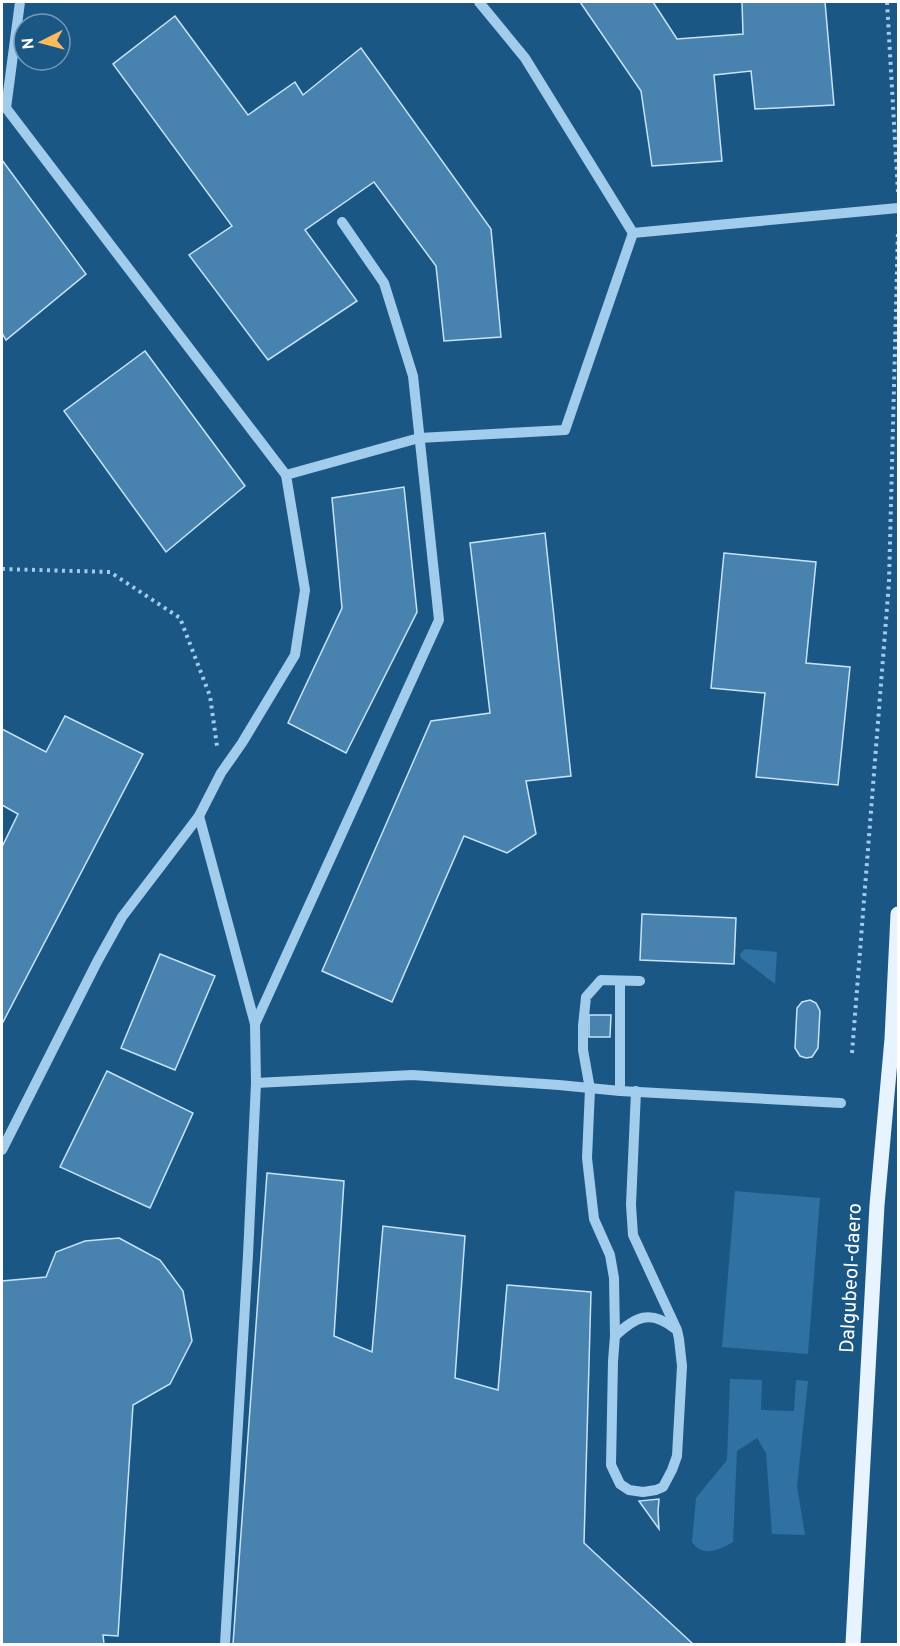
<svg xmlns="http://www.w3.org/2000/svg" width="900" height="1646" font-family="Overpass,sans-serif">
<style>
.green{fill:#2f71a3}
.building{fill:#4883b0;stroke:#c7e3f8;stroke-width:1.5}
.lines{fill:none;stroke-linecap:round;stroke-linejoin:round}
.path{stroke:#a2cceb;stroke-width:4;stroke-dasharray:3 4.5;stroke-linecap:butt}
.minor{stroke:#a2cceb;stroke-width:10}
.major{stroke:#e7f3ff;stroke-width:15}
.labels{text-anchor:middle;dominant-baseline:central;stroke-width:4.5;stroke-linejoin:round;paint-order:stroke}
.street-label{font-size:20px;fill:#fff;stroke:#1b5785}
</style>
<rect width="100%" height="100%" fill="#1b5785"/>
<!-- green -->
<g class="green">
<path d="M745,949L777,952L775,984L741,958L740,954Z"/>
<path d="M735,1191L820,1198L808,1354L722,1347Z"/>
<path d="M730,1379L762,1380L761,1410L794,1411L796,1380L808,1381L797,1486L805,1535L772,1534L766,1453L757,1438L737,1451L733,1542C719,1550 703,1558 692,1542L696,1498L727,1460Z"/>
</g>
<!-- building -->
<g class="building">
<path d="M580,2H653L677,39L743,34L742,2H825L834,105L755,109L751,71L714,75L722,161L652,166L641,91Z"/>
<path d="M175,16L248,115L295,82L303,95L361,48L491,229L501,337L444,341L436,266L374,182L305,230L357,301L268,360L189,255L232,226L113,64Z"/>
<path d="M2,160L86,274L6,340L2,333Z"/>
<path d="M145,351L245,486L166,552L64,411Z"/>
<path d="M404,487L417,612L346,753L288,723L342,608L332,498Z"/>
<path d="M545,533L571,776L526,781L536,834L507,853L464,836L392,1002L322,971L431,721L490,713L470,543Z"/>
<path d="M724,553L816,562L806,663L850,667L838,785L756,777L765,693L711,688Z"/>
<path d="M65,716L143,754L2,1024V847L18,814L2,805V729L46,752Z"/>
<path d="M642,914L736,918L734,964L640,960Z"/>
<path d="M160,954L215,976L175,1070L121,1048Z"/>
<path d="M810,1000L816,1003L820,1011L818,1048L812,1057L806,1058L800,1056L795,1048L797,1008L802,1002Z"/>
<path d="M589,1015H611L610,1037H589Z"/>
<path d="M107,1071L193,1113L150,1208L60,1167Z"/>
<path d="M267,1173L344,1181L334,1336L372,1352L383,1226L465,1236L455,1378L498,1390L507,1285L591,1292L584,1543L693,1644H233Z"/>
<path d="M119,1238L160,1260L183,1291L192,1341L170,1384L133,1405L118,1636L103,1635L104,1644H2V1281L46,1277L56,1252L85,1241Z"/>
<path d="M659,1499L658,1512L659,1529L639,1501Z"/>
</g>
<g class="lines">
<!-- path -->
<g class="path">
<path d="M887,2L898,192"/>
<path d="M2,569L110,572L180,618L210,696L217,746"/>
<path d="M852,1053L889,582L898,230"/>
</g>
<!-- minor -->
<g class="minor">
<path d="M20,2L6,108L286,475"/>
<path d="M479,2L525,58L633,233L898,208"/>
<path d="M199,816L255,1024L256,1083L248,1255L225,1644"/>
<path d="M620,981V1091"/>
<path d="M255,1024L439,620L413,376L384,283L342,222"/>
<path d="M256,1083L412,1075L559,1085L620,1091L841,1103"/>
<path d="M636,1091L631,1205L633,1235L677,1330L679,1339L682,1366L677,1456L672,1470L663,1487L656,1490L643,1492L629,1490L620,1484L611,1465L613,1361L615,1336L614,1278L610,1255L594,1219L587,1158L590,1089L583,1050V1026L586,997L601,980L640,981"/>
<path d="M2,1150L97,962L122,917L199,816L221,773L242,743L295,655L305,590L286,475L419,438L565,430L633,233"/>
<path d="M615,1336C635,1317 650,1309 674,1328"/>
</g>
<!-- major -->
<path class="major" d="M853,1644L877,1205L892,1039L898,914"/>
</g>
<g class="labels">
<!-- street labels -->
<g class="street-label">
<text transform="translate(852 1278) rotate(-87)">Dalgubeol-daero</text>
</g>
</g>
<!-- border -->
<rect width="900" height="1646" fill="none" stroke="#ffffff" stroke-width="6"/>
<!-- north arrow -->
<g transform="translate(42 42) rotate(264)"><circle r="28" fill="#1b5785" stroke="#769ab6" stroke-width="1.5"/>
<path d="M0-4.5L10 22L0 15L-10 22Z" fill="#fcbb5f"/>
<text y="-9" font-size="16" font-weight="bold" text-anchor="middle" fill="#ffffff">N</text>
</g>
</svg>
